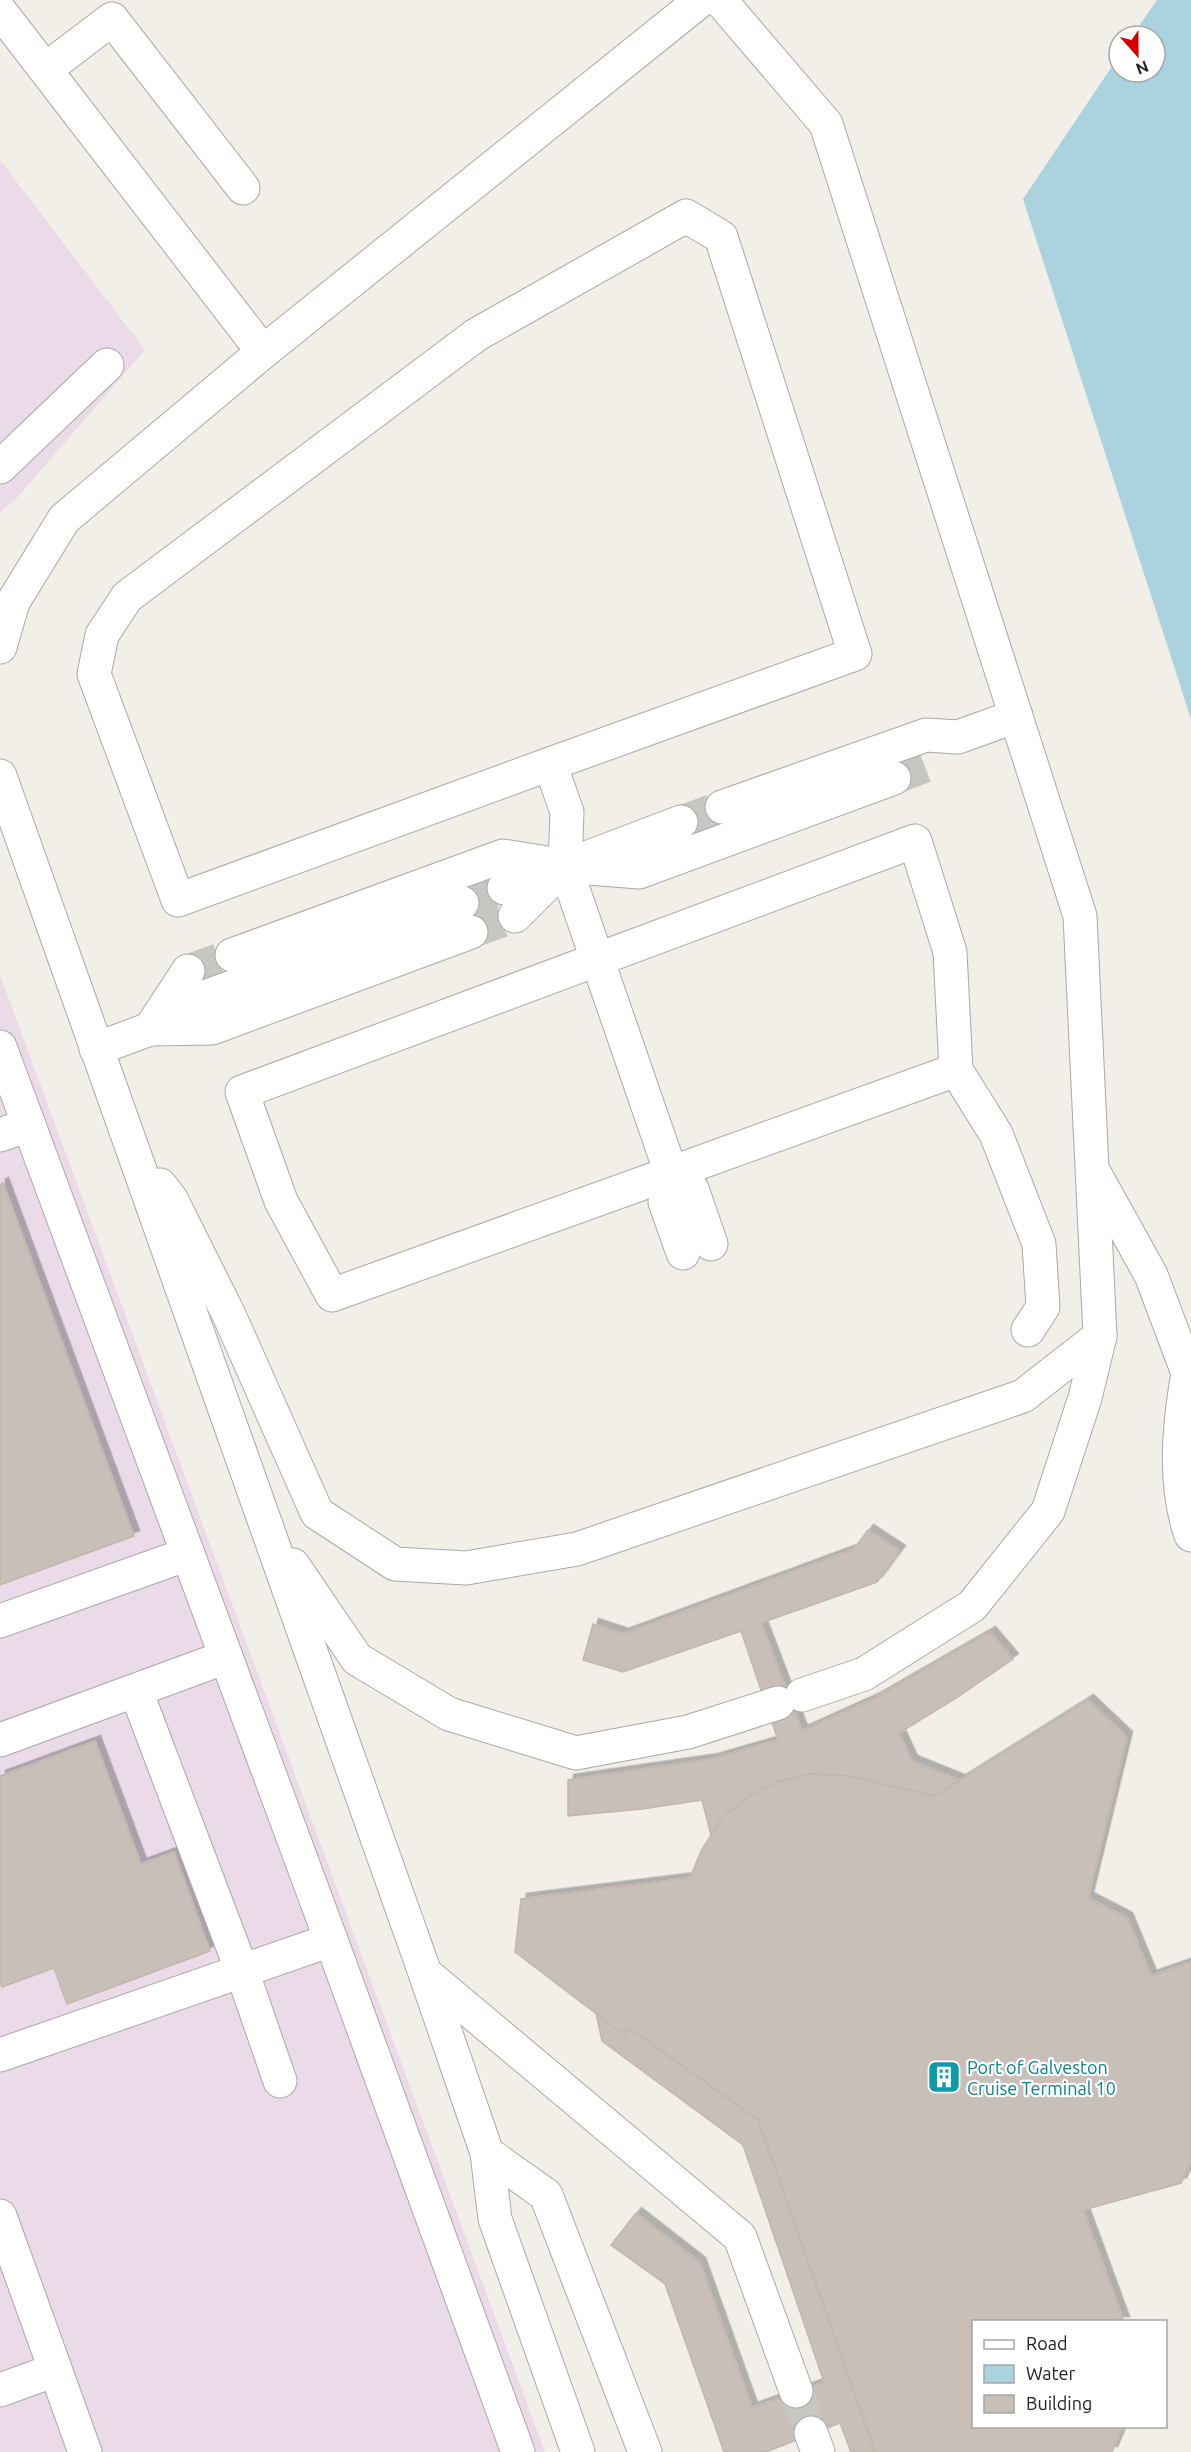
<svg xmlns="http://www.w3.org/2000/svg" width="1191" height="2452" font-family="Ubuntu,sans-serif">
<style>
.industrial{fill:#ebdbe8}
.water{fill:#aad3df}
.building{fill:#c7bfb8;stroke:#c4b6ab;stroke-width:1.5;filter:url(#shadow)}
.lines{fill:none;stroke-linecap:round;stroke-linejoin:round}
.minor-tunnel{stroke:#c8c6c1;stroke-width:33;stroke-dasharray:33 16;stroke-linecap:butt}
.minor-casing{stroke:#a9a9a9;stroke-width:35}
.minor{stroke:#fff;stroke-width:33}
.labels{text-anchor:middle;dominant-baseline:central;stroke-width:4.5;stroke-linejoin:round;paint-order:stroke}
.culture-label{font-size:18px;fill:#0d838f;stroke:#fff;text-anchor:start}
</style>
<defs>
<filter id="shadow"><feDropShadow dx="5.5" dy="-5.5" stdDeviation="0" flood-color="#0004"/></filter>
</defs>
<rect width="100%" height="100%" fill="#f2efe9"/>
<!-- industrial -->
<g class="industrial">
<path d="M0,160L145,350L14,501L0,512Z"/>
<path d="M0,975L545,2452H0Z"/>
</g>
<!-- water -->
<path class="water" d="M1157,0H1191V719L1023,199L1119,56V72H1155V36H1132Z"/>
<!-- building -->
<g class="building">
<path d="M3,1183L134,1536L0,1585V1185Z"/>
<path d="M868,1530L900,1551L877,1582L761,1623L802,1731L875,1698L990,1632L1013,1659L956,1698L899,1733L912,1761L959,1780L935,1796L848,1776L812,1774L777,1782L749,1796L721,1819L711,1835L702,1800L642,1809L568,1816V1780L713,1759L778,1740L741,1631L623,1672L583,1660L593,1624L623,1634L854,1549Z"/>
<path d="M1088,1700L1127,1737L1088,1898L1127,1918L1151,1976L1191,1962V2161L1181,2183L1083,2210L1124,2322H974V2426H1123L1112,2452H875L758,2120L629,2028L624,2035L515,1952L521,1899L690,1878L701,1851L721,1819L749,1796L777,1782L812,1774L848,1776L935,1796Z"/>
<path d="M95,1741L141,1864L174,1852L210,1951L67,2004L54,1968L2,1987L0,1982V1776Z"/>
<path d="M596,2013L624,2035L629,2028L758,2120L875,2452H851L840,2423L766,2452H724L665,2284L611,2245L636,2213L700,2263L752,2408L824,2382L743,2145L602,2041Z"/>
</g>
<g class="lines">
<!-- minor-tunnel -->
<g class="minor-tunnel">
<path d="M894,778L936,762"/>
<path d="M681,822L722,807"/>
<path d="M462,903L504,888"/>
<path d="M471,932L515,916"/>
<path d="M188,971L232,955"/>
<path d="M796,2391L811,2433"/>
</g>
<defs>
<g id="minor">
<path d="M720,0L826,124L1080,916L1100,1336L1085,1398L1048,1511L972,1606L864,1674L802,1695"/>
<path d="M0,11L263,352"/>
<path d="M46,69L112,19L243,188"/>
<path d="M0,467L107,365"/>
<path d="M0,647L13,602L64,519L263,352L701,0"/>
<path d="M550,764L178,900L94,674L102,635L127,597L476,335L686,216L721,237L855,654L550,764L567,812L565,866L671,1173L956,1070L950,952L915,841L242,1092L281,1201L332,1295L671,1173"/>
<path d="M0,776L425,1973L487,2153L495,2219L578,2452"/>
<path d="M722,807L926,735L958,737L1016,716"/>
<path d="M681,822L565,866L639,872L894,778"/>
<path d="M504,888L555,869"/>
<path d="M232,955L503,856L565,866L515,916"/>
<path d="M188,971L150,1029L212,1028L471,932"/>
<path d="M176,1028L199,999L462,903"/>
<path d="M0,1047L331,1940L0,2055"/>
<path d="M96,1049L150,1029"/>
<path d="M956,1070L996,1134L1039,1244L1043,1307L1028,1330"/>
<path d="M0,1135L29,1125"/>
<path d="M671,1173L692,1189L711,1244"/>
<path d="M671,1173L665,1202L683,1253"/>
<path d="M1096,1176L1151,1275L1191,1381"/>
<path d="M160,1185L171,1199L229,1315L317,1513L395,1564L466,1568L577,1549L1023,1396L1100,1336"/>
<path d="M1188,1373C1179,1425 1173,1484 1191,1535"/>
<path d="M293,1565L357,1659L449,1714L576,1753L688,1732L778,1703"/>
<path d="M0,1621L188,1554"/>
<path d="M136,1691L242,1971L280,2081"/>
<path d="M0,1740L226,1657"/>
<path d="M331,1940L518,2452"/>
<path d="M426,1974L740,2237L796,2391"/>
<path d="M487,2153L546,2195L645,2452"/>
<path d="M0,2216L85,2452"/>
<path d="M0,2390L55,2370"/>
<path d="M811,2433L818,2452"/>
</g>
</defs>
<!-- minor casing -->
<use href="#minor" class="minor-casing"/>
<!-- minor -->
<use href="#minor" class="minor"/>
</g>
<!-- icons -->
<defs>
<symbol id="building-square" viewBox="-11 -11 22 22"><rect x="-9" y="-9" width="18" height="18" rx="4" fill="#0f9aa8" stroke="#fff"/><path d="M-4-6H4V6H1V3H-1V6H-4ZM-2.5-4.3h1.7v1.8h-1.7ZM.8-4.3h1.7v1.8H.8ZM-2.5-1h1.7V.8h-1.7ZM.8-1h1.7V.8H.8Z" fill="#fff"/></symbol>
</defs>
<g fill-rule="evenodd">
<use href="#building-square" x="925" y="2058" width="38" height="38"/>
</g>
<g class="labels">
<!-- culture labels -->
<g class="culture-label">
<text x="967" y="2067">Port of Galveston<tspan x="967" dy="21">Cruise Terminal 10</tspan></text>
</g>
</g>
<!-- legend -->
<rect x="972" y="2320" width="195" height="108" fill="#ffffff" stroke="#a7a7a7" stroke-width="1.5"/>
<rect x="984" y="2340" width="30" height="9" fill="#ffffff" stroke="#a7a7a7" stroke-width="1.5"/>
<text x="1026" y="2350" font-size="18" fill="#222222">Road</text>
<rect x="984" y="2365" width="30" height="18" fill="#aad3df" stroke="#a7a7a7" stroke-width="1.5"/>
<text x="1026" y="2380" font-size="18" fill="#222222">Water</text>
<rect x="984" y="2395" width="30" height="18" fill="#c7bfb8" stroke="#a7a7a7" stroke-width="1.5"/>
<text x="1026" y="2410" font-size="18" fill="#222222">Building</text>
<!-- north arrow -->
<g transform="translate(1137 54) rotate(159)"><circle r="28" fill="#ffffff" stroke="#a7a7a7" stroke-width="1.5"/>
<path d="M0-4.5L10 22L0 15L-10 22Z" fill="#d40000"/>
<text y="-9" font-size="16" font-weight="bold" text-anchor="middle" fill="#222222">N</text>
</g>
</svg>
